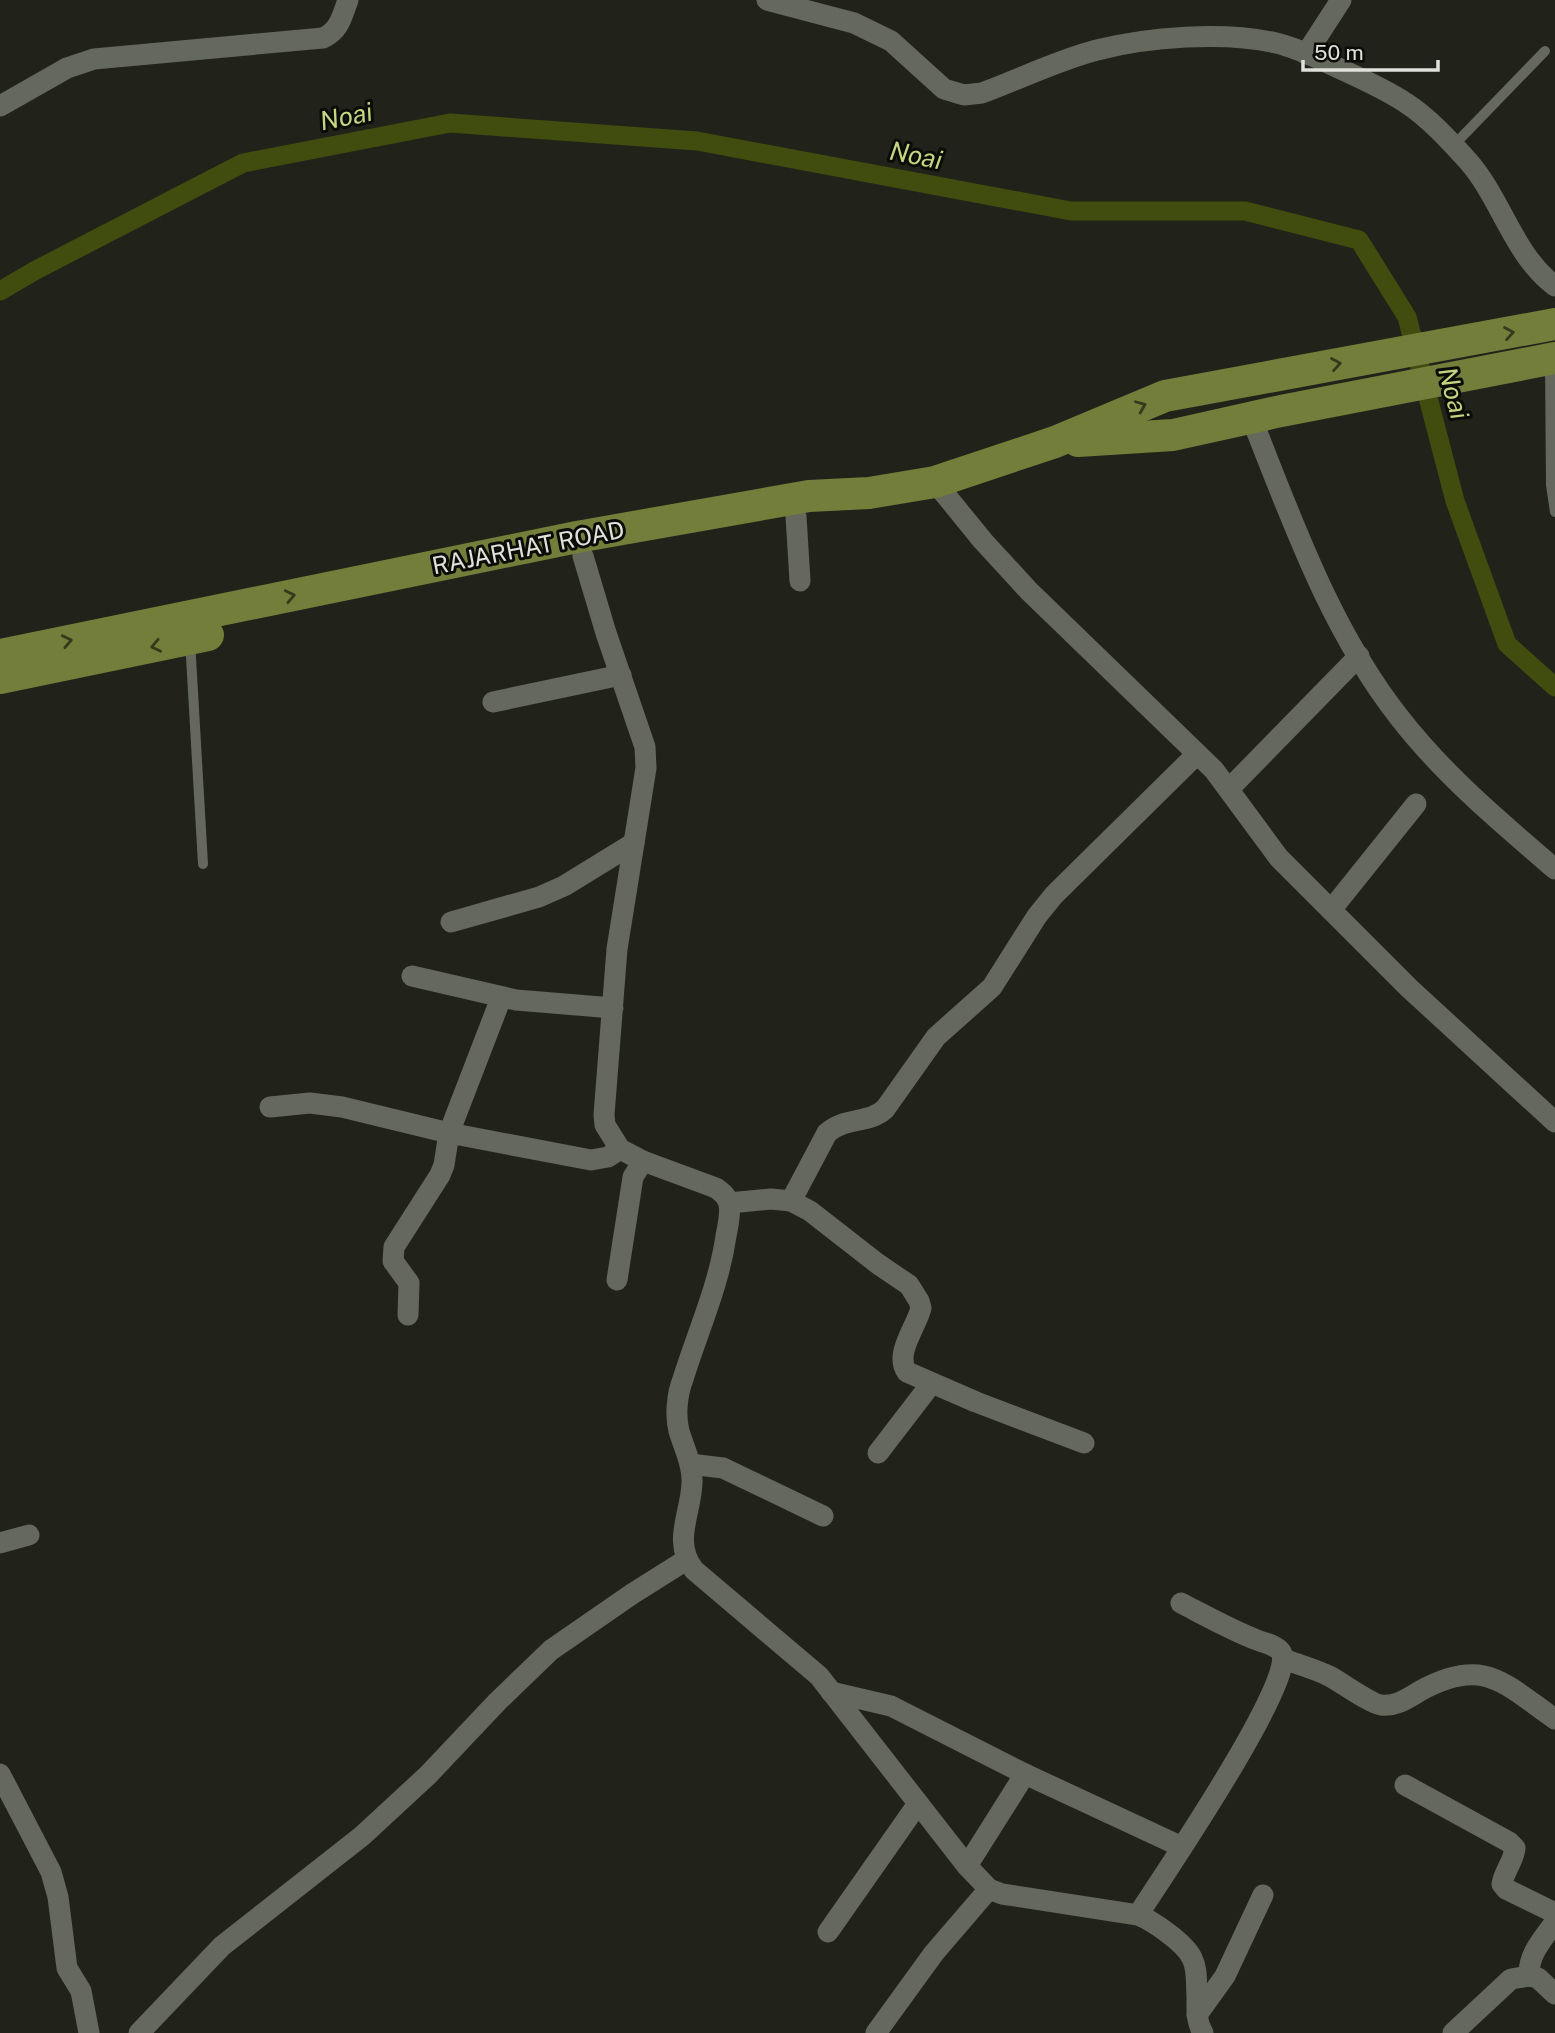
<svg xmlns="http://www.w3.org/2000/svg" width="1555" height="2033" font-family="'Public Sans',sans-serif">
<style>
.lines{fill:none;stroke-linecap:round;stroke-linejoin:round}
.canal{stroke:#414c0f;stroke-width:19}
.lane{stroke:#65685c;stroke-width:10}
.street{stroke:#65685c;stroke-width:21}
.primary{stroke:#727e3a;stroke-width:32}
.oneway{stroke:#343a1c}
.labels{text-anchor:middle;dominant-baseline:central;stroke-width:6;stroke-linejoin:round;paint-order:stroke}
.street-label{font-size:24px;fill:#dfe1da;stroke:#0b0c08}
.water-label{font-size:26px;font-style:italic;fill:#c3d67f;stroke:#0b0c08}
</style>
<rect width="100%" height="100%" fill="#21231a"/>
<g class="lines">
<!-- canal -->
<path class="canal" d="M0,291L36,270L243,163L450,123L697,141L1071,211H1245L1359,240L1407,317L1455,501L1507,644L1555,687"/>
<!-- lane -->
<g class="lane">
<path d="M1454,145L1545,51"/>
<path d="M1550,362L1551,485L1555,512"/>
<path d="M190,640L203,864"/>
</g>
<!-- street -->
<g class="street">
<path d="M767,0L854,23L891,41L944,89L964,95L982,93C1020,79 1058,60 1097,50C1148,37 1223,31 1276,43C1294,47 1313,56 1330,64C1355,76 1382,87 1406,103C1429,118 1449,140 1468,161C1501,198 1514,256 1555,286"/>
<path d="M1306,54L1341,0"/>
<path d="M0,106L67,68L94,59L323,38C340,30 342,16 348,0"/>
<path d="M1251,417C1292,520 1330,629 1399,717C1443,774 1500,822 1555,869"/>
<path d="M935,482L983,541L1029,591L1214,770L1279,858L1409,988L1555,1122"/>
<path d="M796,516L800,581"/>
<path d="M583,556L606,633L645,747L646,768L617,949L604,1115L605,1125L620,1149L643,1161L716,1188C722,1192 727,1196 729,1204C731,1214 728,1225 726,1236C719,1285 698,1331 683,1379C677,1394 675,1416 679,1431C684,1448 693,1465 692,1483C691,1514 672,1542 694,1570L819,1676L967,1866L989,1889L1002,1894L1138,1915C1153,1921 1185,1943 1192,1958C1198,1970 1196,1984 1197,1996C1197,2009 1196,2022 1203,2033"/>
<path d="M493,702L621,675"/>
<path d="M1229,789L1359,656"/>
<path d="M1331,910L1416,804"/>
<path d="M451,922L539,897L564,886L634,843"/>
<path d="M412,976L516,1000L613,1008"/>
<path d="M270,1107L310,1103L342,1107L449,1133L591,1160L608,1157L620,1149"/>
<path d="M791,1201L827,1133C844,1117 869,1124 885,1109L936,1037L992,987L1037,916L1054,895L1197,754"/>
<path d="M729,1203L771,1199L791,1201L810,1211L878,1264L909,1285L919,1301L921,1308C916,1328 894,1354 907,1372L976,1402L1084,1443"/>
<path d="M617,1280L633,1177L643,1161"/>
<path d="M408,1315L409,1283L393,1261L394,1247L440,1175L444,1165L449,1133L501,998"/>
<path d="M878,1453L931,1384"/>
<path d="M690,1464L723,1468L823,1516"/>
<path d="M0,1543L29,1535"/>
<path d="M1284,1659C1299,1665 1315,1669 1329,1676C1341,1682 1371,1704 1381,1705C1396,1707 1408,1698 1420,1691C1484,1656 1503,1683 1555,1719"/>
<path d="M831,1692L891,1706L1025,1774L1182,1847"/>
<path d="M0,1774L51,1872L58,1897L67,1968L81,1991L89,2033"/>
<path d="M1405,1785L1509,1842L1515,1848C1514,1861 1504,1871 1502,1884L1506,1889L1555,1913"/>
<path d="M967,1866L1025,1774"/>
<path d="M1138,1915C1159,1882 1299,1677 1281,1652C1276,1645 1265,1643 1257,1640C1231,1630 1206,1616 1181,1603"/>
<path d="M828,1932L917,1805"/>
<path d="M1529,1976C1528,1954 1543,1939 1555,1922"/>
<path d="M1197,2015L1225,1976L1263,1895"/>
<path d="M139,2033L222,1946L362,1836L428,1775L498,1701L551,1650L632,1594L686,1560"/>
<path d="M876,2033L934,1953L989,1889"/>
<path d="M1453,2033L1511,1979L1529,1976L1538,1978L1555,1994"/>
</g>
<!-- primary -->
<g class="primary">
<path d="M1078,441L1173,435L1281,411L1555,358"/>
<path d="M0,655L577,537L809,496L869,493L935,482L1055,442L1165,396L1555,324"/>
<path d="M0,678L208,635"/>
</g>
</g>
<!-- one-way arrows -->
<defs><path id="oneway-chevron" d="M-2-3.5L2.5 0L-2 3.5" fill="none" stroke-width="1.6" stroke-linecap="round" stroke-linejoin="round" transform="scale(1.75)"/></defs>
<g class="oneway">
<use href="#oneway-chevron" transform="translate(1509 333) rotate(-10)"/>
<use href="#oneway-chevron" transform="translate(1336 364) rotate(-10)"/>
<use href="#oneway-chevron" transform="translate(1141 406) rotate(-23)"/>
<use href="#oneway-chevron" transform="translate(290 596) rotate(-12)"/>
<use href="#oneway-chevron" transform="translate(67 641) rotate(-12)"/>
<use href="#oneway-chevron" transform="translate(156 646) rotate(168)"/>
</g>
<g class="labels">
<!-- street labels -->
<g class="street-label">
<text transform="translate(528 547) rotate(-11)">RAJARHAT ROAD</text>
</g>
<!-- water labels -->
<g class="water-label">
<text transform="translate(346 116) rotate(-11)">Noai</text>
<text transform="translate(916 155) rotate(11)">Noai</text>
<text transform="translate(1454 393) rotate(75)">Noai</text>
</g>
</g>
<!-- scale -->
<path d="M1303 60v10h135v-10" fill="none" stroke="#dfe1da" stroke-width="3.5"/>
<text x="1314" y="60" font-size="21" fill="#dfe1da" stroke="#0b0c08" stroke-width="5" paint-order="stroke">50 m</text>
</svg>
